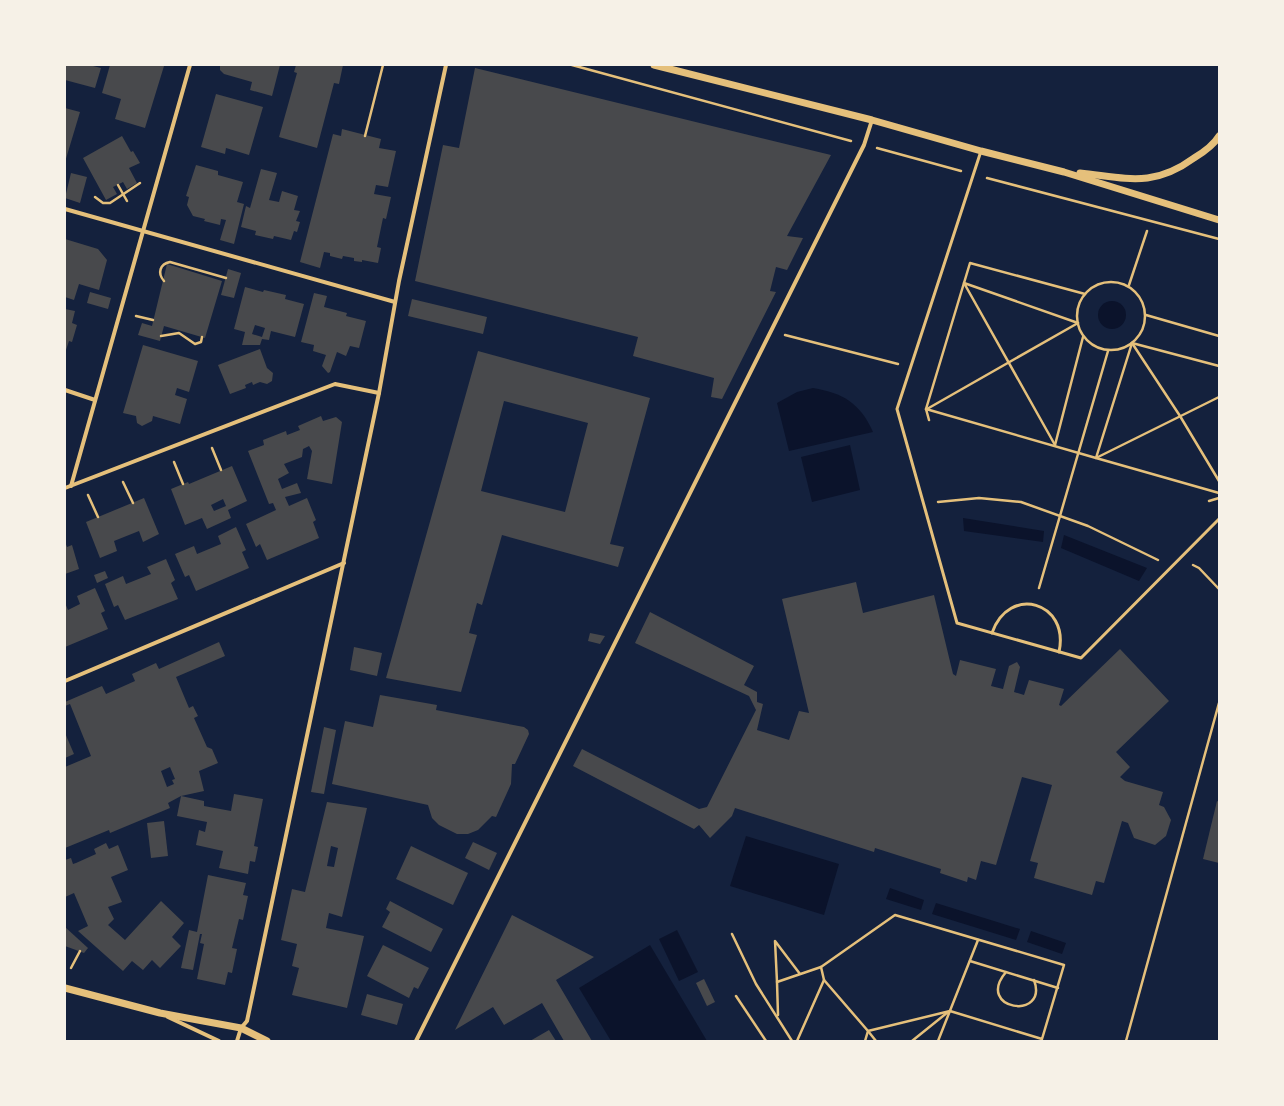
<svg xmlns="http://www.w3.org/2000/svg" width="1284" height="1106" font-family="Arial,sans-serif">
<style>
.water{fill:#0b132b}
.building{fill:#48494c;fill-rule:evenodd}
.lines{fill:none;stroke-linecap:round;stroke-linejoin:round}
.path{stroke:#e5c07b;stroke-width:2.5}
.service{stroke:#e5c07b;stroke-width:3}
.minor{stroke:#e5c07b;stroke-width:4}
.tertiary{stroke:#e5c07b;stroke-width:7}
</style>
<rect width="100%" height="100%" fill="#14213d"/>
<!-- water -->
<g class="water">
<circle cx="1112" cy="315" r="14"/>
<path d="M813,388C843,393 860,403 873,432L789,451L777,403L797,392Z"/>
<path d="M850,445L860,490L812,502L801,457Z"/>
<path d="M963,518L1044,531L1043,542L964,531Z"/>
<path d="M1064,535L1147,568L1139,581L1061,548Z"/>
<path d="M746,836L839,864L824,915L730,886Z"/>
<path d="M890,888L924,900L921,910L886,899Z"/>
<path d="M936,903L1020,929L1016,940L932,914Z"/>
<path d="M677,930L698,972L679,981L659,939Z"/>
<path d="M1031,931L1066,943L1062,954L1027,942Z"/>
<path d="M650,945L707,1041H611L579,988Z"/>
</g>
<!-- building -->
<g class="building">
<path d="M65,65H89L101,68L95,88L65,80Z"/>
<path d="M110,65L164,66L145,128L115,119L121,99L102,93Z"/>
<path d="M220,65H280L272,96L250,90L252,82L224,74L220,70Z"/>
<path d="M296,65H343L339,84L334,83L317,148L279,137L297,73L294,72Z"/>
<path d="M475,68L831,155L787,236L803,238L787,270L776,267L770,291L776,292L722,399L711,397L714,378L633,356L638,337L415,281L443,145L459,148Z"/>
<path d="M216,94L263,107L249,155L226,148L225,154L201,147Z"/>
<path d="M65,108L80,112L65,162Z"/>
<path d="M342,129L381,139L379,148L396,151L388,187L376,185L374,194L391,197L386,219L383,218L377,247L381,248L378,263L362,260V262L354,261V258L343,256L342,259L330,256V253L324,252L320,268L300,262L333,134L341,136Z"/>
<path d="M122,136L131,152L133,151L140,163L129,168L137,183L127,189L123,182L113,187L117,194L106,200L83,158Z"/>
<path d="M196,165L218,171V175L243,182L237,202L244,204L234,244L220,240L226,220L221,219L220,225L204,221L205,219L193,216L187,205L189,197L186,196Z"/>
<path d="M261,169L277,173L269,200L279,202L282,191L298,196L294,210L300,211L296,221L300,222L297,232L294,231L291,240L274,236L273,239L255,235L256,231L241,227L246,206L250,208Z"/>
<path d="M71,173L87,177L80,203L65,198Z"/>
<path d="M65,239L98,249L107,260L99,290L79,284L74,300L65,297Z"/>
<path d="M167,264L222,281L205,338L164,326L160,341L138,335L142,323L152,326Z"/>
<path d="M228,269L241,273L234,298L221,295Z"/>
<path d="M245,287L263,292L264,290L286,295L285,299L304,304L295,337L271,331L269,340L262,339L260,345H242L245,332L234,329ZM255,325L265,328L262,337L252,334Z"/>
<path d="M90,292L111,298L108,309L87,303Z"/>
<path d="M314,293L327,296L324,307L347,313L346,316L366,321L359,348L350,346L346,356L337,352L330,372L328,373L322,366L326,355L313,351L314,345L301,342Z"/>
<path d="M412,299L487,317L483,334L408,316Z"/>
<path d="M65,309L75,311L72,323L77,325L72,342L69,341L65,353Z"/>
<path d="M143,345L198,361L189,392L177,388L175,395L187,399L180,424L153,416L152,421L142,426L137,423L136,416L123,413Z"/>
<path d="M260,349L267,368L273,373L272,381L267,384L260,382L253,385L252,382L245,385L246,388L230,394L218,365Z"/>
<path d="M478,351L650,398L610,544L624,547L618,567L502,535L482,605L477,603L469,633L477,635L461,692L386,678ZM504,401L588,423L565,512L481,491Z"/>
<path d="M321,416L323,421L336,417L342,422L332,484L307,479L312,451L309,446L303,449L302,457L284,464L289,473L278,479L282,489L297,483L301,493L285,497L289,506L307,498L316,520L313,522L319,538L267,560L260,544L256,547L246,524L276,510L273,503L269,504L248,451L264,445L263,440L286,431L287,435L300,430L298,426Z"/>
<path d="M232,466L247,501L228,510L231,518L207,529L202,518L185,525L171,489L188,482L189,484ZM223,499L226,506L214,511L211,505Z"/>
<path d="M144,498L159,534L143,542L139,531L114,541L117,551L100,558L86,522Z"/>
<path d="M236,527L246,550L242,552L249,568L196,591L189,575L185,577L175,554L194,546L197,554L221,544L218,536Z"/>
<path d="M65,542L67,547L72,545L79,569L65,574Z"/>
<path d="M166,559L175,580L171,583L178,599L125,620L118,605L114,607L105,584L123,576L126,584L151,574L147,567Z"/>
<path d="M105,571L108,578L97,583L94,575Z"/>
<path d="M856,582L863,613L934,595L953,674L956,676L960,660L996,669L991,686L1003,689L1009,666L1017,662L1020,667L1014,692L1024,695L1029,680L1064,689L1059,705L1061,706L1120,649L1169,701L1116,752L1130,767L1120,777L1125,781L1163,792L1159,805L1164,807L1171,820L1166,836L1155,845L1134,838L1128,823L1122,821L1104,883L1096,881L1092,895L1034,878L1038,863L1030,861L1052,785L1022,777L996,865L981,861L976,880L968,877L967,882L940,873L941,869L875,848L874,852L735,808L732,816L710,838L699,825L694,829L573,766L582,749L699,809L707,807L756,710L749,696L635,643L650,612L754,666L744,685L757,692V702L763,704L757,730L789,740L799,711L809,713L782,599Z"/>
<path d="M95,588L105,611L101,613L108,629L65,647V603L68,610L80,604L77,596Z"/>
<path d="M590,633L605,636L600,644L588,641Z"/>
<path d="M219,642L225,656L176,677L189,708L193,706L198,716L194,718L207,747L212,749L218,763L199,771L204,791L181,796L204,801V806L231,811L234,794L263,799L254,846L258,847L255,862L250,861L248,874L219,868L223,851L196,845L199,830L205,832L207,822L177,816L181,796L168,803L170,808L110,833L109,830L65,848V767L91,756L70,704L65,706V702L102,686L106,694L135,681L132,674L156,663L159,669ZM170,767L175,779L172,780L174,784L167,787L161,771Z"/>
<path d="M354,647L382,653L377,676L350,670Z"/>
<path d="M380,695L437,705L436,710L524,727L528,730L529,734L515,764H512L511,784L496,817L492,816L478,830L468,834H457L439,825L432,818L428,805L332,784L345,721L373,727Z"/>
<path d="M324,727L336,730L324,794L311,792Z"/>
<path d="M65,733L74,754L65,758Z"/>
<path d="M1217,801L1219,802V863L1203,859Z"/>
<path d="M327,802L367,808L342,917L329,913L326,928L364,936L347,1008L292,995L299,968L292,966L297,944L281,940L292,889L305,892ZM331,846L338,848L334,867L327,866Z"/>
<path d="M164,821L168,856L151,858L147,823Z"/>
<path d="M473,842L497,853L489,870L465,858Z"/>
<path d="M106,843L109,849L118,845L128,870L111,877L122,902L108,907L114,919L108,925L125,940L161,901L184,923L172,937L181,946L160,968L152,960L143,970L132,961L123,971L78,931L88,926L74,893L65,897V860L71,858L73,864L76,863L96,854L94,849Z"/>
<path d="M411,846L468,873L453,905L396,879Z"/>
<path d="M208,875L246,883L243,895L248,896L243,920L239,919L232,948L237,949L232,973L228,972L225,985L197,979L204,944L200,943L202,934H200L193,970L181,968L189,930L197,932Z"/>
<path d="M390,901L443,929L431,952L382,927L390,912L386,909Z"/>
<path d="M512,915L594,957L556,980L592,1041H564L542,1003L504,1025L493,1007L455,1030Z"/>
<path d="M65,927L88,948L84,953L65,946Z"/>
<path d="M383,945L429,968L418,989L414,987L409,998L367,976Z"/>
<path d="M704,979L715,1002L707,1006L696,983Z"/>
<path d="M367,994L403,1004L397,1025L361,1015Z"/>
<path d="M549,1030L556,1041H530Z"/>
</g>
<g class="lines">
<!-- path -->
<g class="path">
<path d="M572,65L851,141"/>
<path d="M365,136L383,65"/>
<path d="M877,148L961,171"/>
<path d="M987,178L1219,239"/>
<path d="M118,185L127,201"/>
<path d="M95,197L103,203H110L140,183"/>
<path d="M164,281C157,273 160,264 170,262L226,278"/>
<circle cx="1111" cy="316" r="34"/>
<path d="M1129,285L1147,231"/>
<path d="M1146,315L1219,336"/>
<path d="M136,316L153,320"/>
<path d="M785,335L898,364"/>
<path d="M161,336L179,333L195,344L201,342L202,337"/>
<path d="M1132,343L1096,458L1219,493"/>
<path d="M1132,343L1180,416L1219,481"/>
<path d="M1132,343L1219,366"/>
<path d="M926,409L1096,458L1219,397"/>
<path d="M927,409L1078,323"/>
<path d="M929,420L926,409L970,263L1085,294"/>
<path d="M1055,445L964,283L1078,323"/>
<path d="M1055,445L1083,337"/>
<path d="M212,448L221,470"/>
<path d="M174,462L183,484"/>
<path d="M123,482L133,503"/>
<path d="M88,495L98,517"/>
<path d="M1209,501L1219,498"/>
<path d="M938,502L979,498L1021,502L1088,526L1158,560"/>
<path d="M1193,565L1199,568L1219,589"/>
<path d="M1039,588L1108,351"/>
<path d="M732,934L756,984L792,1041"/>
<path d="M970,961L1058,988"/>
<path d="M821,967L824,980L868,1031L865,1041"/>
<path d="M71,968L80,951"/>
<path d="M1006,972C974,1010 1049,1021 1034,980"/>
<path d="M800,974L775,941L777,982L821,967L895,915L1064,965L1042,1039L950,1011L868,1031L876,1041"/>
<path d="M777,982L778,1015"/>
<path d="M736,996L766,1041"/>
<path d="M797,1041L824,980"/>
<path d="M912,1041L948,1012"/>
<path d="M938,1041L978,940"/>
<path d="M1126,1041L1219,703"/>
</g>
<!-- service -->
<g class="service">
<path d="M981,151L897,409L957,623L1081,658L1219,519"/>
<path d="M992,633C1009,584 1070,602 1059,652"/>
</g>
<!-- minor -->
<g class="minor">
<path d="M65,209L395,302"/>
<path d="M65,390L95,400"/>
<path d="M71,486L190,65"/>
<path d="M65,488L335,384L379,393"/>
<path d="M65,681L344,563"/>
<path d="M168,1017L219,1041"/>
<path d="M237,1041L241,1028L247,1021L379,393L399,281L446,65"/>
<path d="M416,1041L864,145L872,120"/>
</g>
<!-- tertiary -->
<g class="tertiary">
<path d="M654,65L872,120L981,151L1064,172L1219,220"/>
<path d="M1080,173C1127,178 1153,188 1194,158C1204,152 1213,146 1219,136"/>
<path d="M65,988L160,1013L241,1028L267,1041"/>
</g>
</g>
<!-- border -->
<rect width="1284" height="1106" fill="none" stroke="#f6f1e7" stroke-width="132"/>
</svg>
